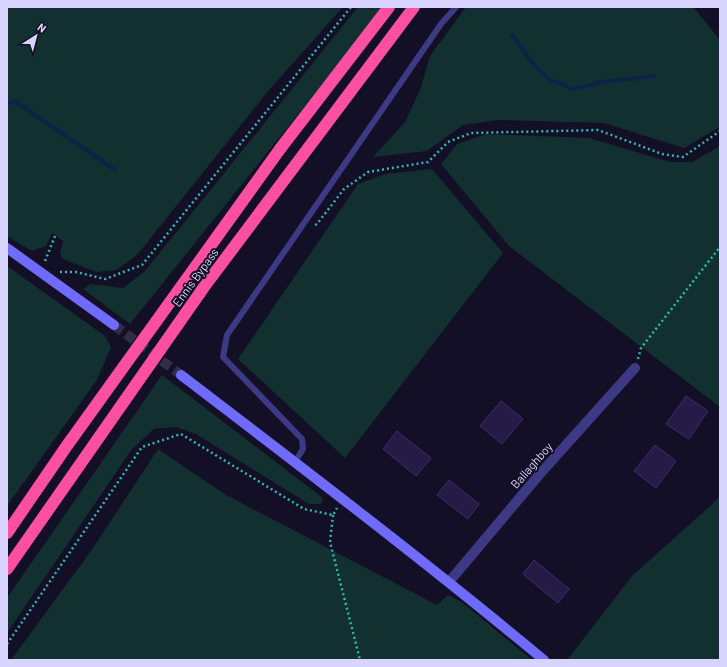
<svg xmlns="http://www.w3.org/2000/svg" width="727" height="667" font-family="Barlow,sans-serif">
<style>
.green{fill:#12302f}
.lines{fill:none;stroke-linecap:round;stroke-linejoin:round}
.stream{stroke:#0c2248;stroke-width:4}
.building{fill:#241b47;stroke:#3b2d73}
.secondary-tunnel{stroke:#312d47;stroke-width:10;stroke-dasharray:10 5;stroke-linecap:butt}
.path{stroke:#2fb8b0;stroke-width:2.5;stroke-dasharray:2 3;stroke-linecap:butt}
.service{stroke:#3d3a85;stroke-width:6}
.minor{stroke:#3d3a85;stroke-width:10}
.secondary{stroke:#6f6bff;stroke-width:10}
.motorway{stroke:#ff4fa3;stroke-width:12}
.labels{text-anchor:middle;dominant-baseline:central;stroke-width:4;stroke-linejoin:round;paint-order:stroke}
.street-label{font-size:12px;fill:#d9d4ff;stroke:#130f26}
</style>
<rect width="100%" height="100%" fill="#130f26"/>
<!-- green -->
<g class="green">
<path d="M7,7H343L269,90L138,254L117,270L96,272L63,259L60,253L63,241L52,233L46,246L32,251L7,236Z"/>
<path d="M358,7H384L130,324L83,289L91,284L123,288L145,271Z"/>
<path d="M466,7H693L720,40V127L684,148L604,123L498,120L463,125L427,151L373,157L405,122L420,90L430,56Z"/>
<path d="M486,134L589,138L670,162H692L720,146V407L509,246L441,164L457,144Z"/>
<path d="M432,169L503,253L345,458L238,359L358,184L385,174Z"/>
<path d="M7,266L105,336L111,347L97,380L7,506Z"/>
<path d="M162,375L323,498L321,504H309L196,434L176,427L154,429L132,449L7,633V598Z"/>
<path d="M158,449L226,495L437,605L448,595L463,603L532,660H11L93,548Z"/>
<path d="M720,497V660L568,659L632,576Z"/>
</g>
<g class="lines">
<!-- stream -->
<g class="stream">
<path d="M511,35L514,37L534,65L550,80L574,89L602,82L654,76"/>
<path d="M7,104L15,101L115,170"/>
</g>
</g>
<!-- building -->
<g class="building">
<path d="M686,396L708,411L689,439L666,424Z"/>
<path d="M501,401L523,419L502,444L480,426Z"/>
<path d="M397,431L431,458L416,476L383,449Z"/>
<path d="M655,445L676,461L656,488L634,471Z"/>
<path d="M449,480L479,504L468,519L437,495Z"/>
<path d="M534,560L569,589L558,603L523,574Z"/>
</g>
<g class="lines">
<!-- secondary-tunnel -->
<path class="secondary-tunnel" d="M114,325L181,375"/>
<!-- path -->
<g class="path">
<path d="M315,225L317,224L344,189L368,172L428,162L448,142L471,133L598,130L662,154L683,157L720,131"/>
<path d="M45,261L55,236"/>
<path d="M60,272H76L105,279L142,265L351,7"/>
<path d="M638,359L641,348L720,247"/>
<path d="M333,515L330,542L360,660"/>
<path d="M7,644L142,447L181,434L304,509L333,515L337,508"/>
</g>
<!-- service -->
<path class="service" d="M295,462L303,449L302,439L223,357L227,335L441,24L456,7"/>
<!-- minor -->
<path class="minor" d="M449,582L539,475L635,368"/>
<!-- secondary -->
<g class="secondary">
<path d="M7,248L114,325"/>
<path d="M181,375C304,469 426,562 544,660"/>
</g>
<!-- motorway -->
<g class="motorway">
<path d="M7,533L66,447L280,149L389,7"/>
<path d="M7,569L204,287L414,7"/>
</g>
</g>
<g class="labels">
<!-- street labels -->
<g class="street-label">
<text transform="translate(195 277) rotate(-54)">Ennis Bypass</text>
<text transform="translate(531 465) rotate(-49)">Ballaghboy</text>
</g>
</g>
<!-- border -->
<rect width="727" height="667" fill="none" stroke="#d9d4ff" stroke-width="16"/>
<!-- north arrow -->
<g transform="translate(36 36) rotate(36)" stroke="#130f26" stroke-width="3" paint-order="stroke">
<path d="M0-3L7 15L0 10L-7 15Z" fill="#d9d4ff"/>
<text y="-6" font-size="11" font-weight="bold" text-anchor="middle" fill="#d9d4ff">N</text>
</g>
</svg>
